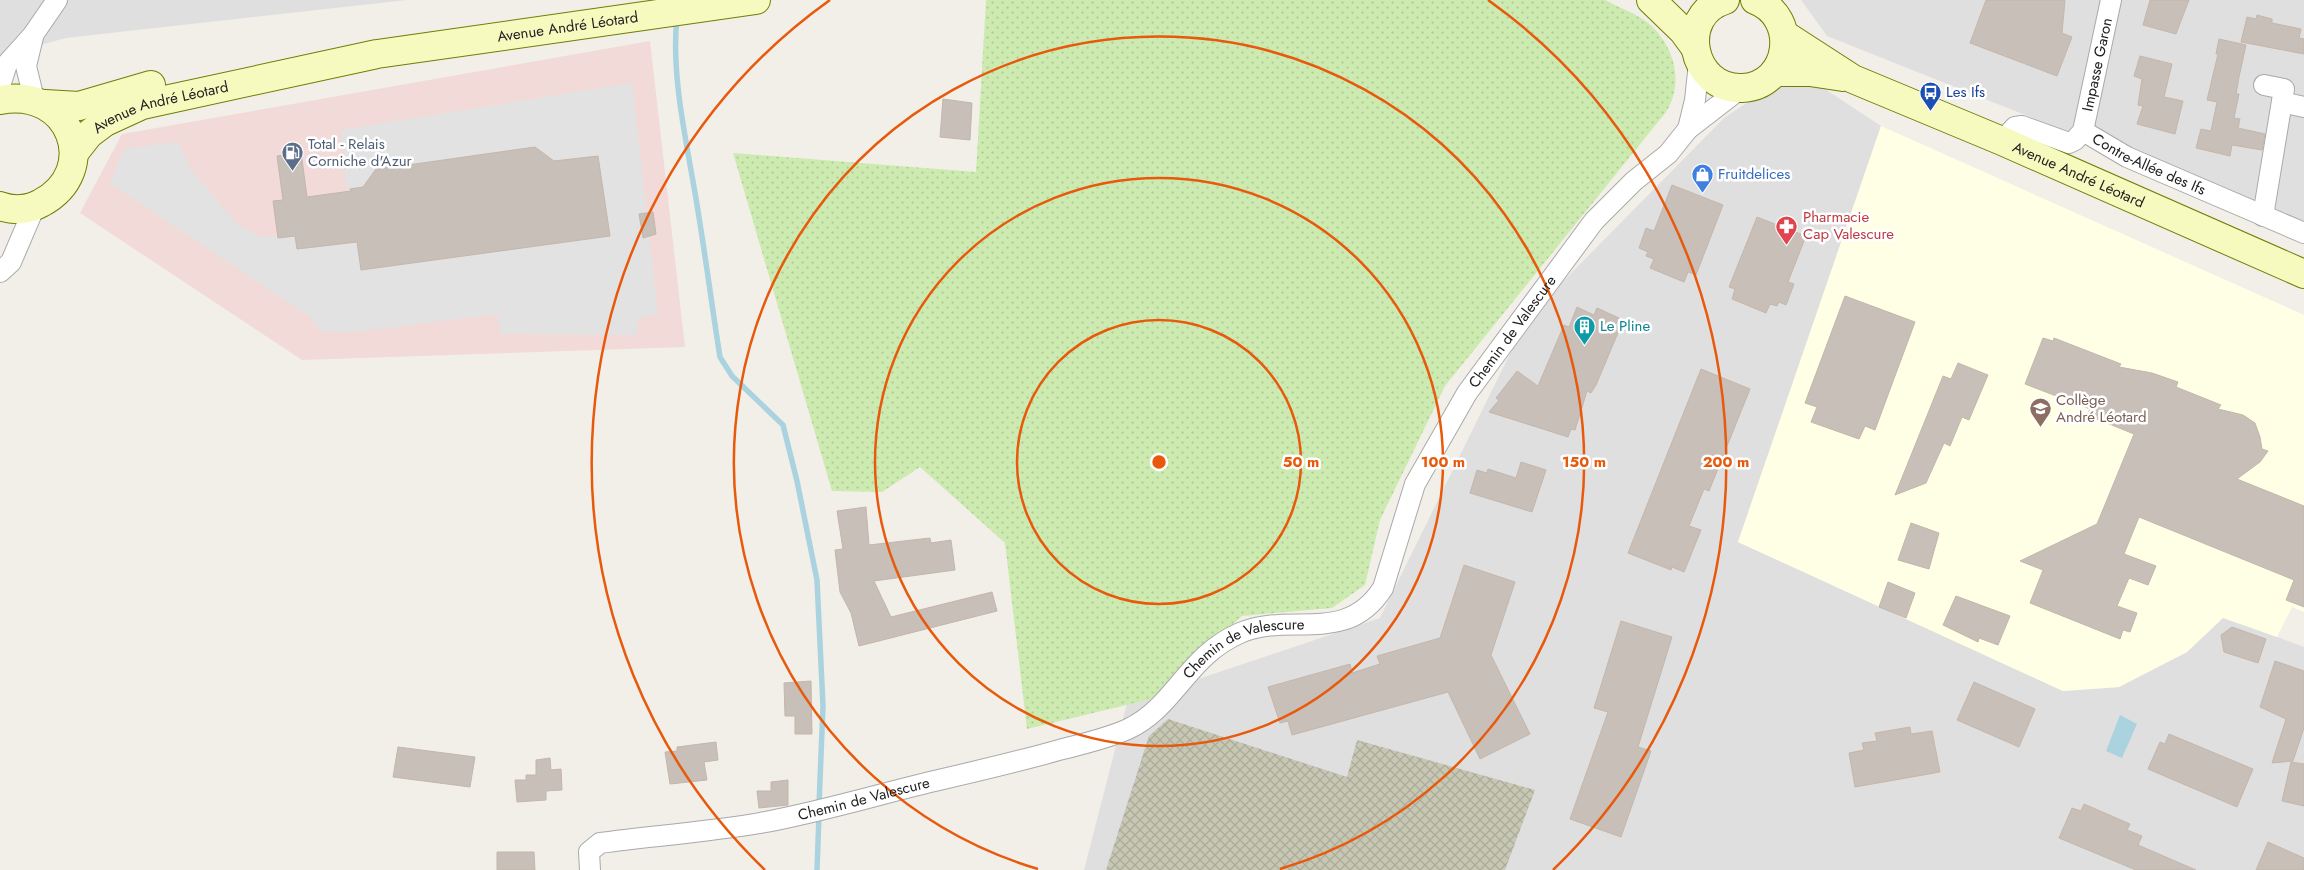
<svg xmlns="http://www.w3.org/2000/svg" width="2304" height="870" font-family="Jost,sans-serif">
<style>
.residential{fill:#e0dfdf}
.commercial{fill:#f2dad9}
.education{fill:#ffffe5}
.construction{fill:url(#construction-cross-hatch)}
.grass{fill:url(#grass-dots)}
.parking{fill:#e2e2e2}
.water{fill:#aad3df}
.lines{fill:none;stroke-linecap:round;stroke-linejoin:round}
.stream{stroke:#aad3df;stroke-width:5.5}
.building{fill:#c7bfb8;stroke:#c4b6ab}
.minor-casing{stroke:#a9a9a9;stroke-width:22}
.secondary-casing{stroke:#707d05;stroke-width:30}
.minor{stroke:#fff;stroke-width:20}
.secondary{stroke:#f7fabf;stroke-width:28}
.ring{fill:none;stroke:#e8590c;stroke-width:2.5}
.labels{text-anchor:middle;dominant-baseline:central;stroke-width:5;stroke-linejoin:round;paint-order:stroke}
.street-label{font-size:15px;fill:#222;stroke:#fff}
.transit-label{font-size:15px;fill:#164399;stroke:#fff;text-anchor:start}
.service-label{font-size:15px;fill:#4e5e75;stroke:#fff;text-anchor:start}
.shop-label{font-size:15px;fill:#366cbe;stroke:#fff;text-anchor:start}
.health-label{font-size:15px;fill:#be3a42;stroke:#fff;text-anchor:start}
.culture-label{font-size:15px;fill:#0d838f;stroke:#fff;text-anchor:start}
.education-label{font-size:15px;fill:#785e54;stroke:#fff;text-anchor:start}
.centre{fill:#e8590c;stroke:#fff;stroke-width:2.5}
.ring-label{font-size:15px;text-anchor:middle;font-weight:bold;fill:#e8590c;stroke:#fff;stroke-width:5;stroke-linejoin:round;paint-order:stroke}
</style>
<defs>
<pattern id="construction-cross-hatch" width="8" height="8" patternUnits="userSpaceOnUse" patternTransform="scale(1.25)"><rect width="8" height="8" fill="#c7c7b4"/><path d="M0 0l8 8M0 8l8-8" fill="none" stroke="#abab9a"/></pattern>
<pattern id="grass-dots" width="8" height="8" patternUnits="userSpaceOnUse" patternTransform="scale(1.25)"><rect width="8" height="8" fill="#cdebb0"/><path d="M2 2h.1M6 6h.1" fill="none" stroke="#b0c997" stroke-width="1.8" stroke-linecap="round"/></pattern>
</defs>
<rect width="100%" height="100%" fill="#f2efe9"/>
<!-- residential -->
<g class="residential">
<path d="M0,0H407L66,38L0,56Z"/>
<path d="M1801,0H2304V226L1827,36Z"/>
<path d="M1796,70L1881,126L1738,542L2063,691L2119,687L2187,652L2223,617L2304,647V870H1084L1127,703L1380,618L1528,317L1724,118Z"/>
</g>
<!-- commercial -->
<path class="commercial" d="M650,41L685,347L302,360L80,213L122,134Z"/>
<!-- education -->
<path class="education" d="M1881,126L2304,315V612L2292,607L2277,637L2223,618L2187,652L2119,687L2063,691L1738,542Z"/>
<!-- construction -->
<path class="construction" d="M1168,719L1347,777L1357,740L1535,790L1505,870H1106L1149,736Z"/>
<!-- grass -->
<path class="grass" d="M986,0H1605C1618,7 1635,13 1647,22C1674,44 1685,82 1666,112L1445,386L1380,520L1365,585L1332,608L1242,616L1151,699L1027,729L1005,543L920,467L882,492L832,491L733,153L976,172Z"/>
<!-- parking -->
<path class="parking" d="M632,83L658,314L638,318L637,335L501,334L497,314L356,332H322L308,316L110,183L124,149L178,142L192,171L238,225L261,237L351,230L341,130Z"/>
<!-- water -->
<path class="water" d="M2120,715L2137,724L2122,758L2106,751Z"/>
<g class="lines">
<!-- stream -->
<g class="stream">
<path d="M677,18C671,71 685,135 694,187C704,244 711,301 720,357L732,376L783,425L797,481L817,580L823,706L819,805"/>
<path d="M817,870L819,815"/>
</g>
</g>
<!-- building -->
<g class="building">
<path d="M1986,0H2065L2062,33L2072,37L2057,76L1970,43Z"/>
<path d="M2150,0H2189L2176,34L2143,25Z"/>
<path d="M2257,15L2272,19V23L2301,29L2299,38L2304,39V54L2241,42L2247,17L2256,19Z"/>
<path d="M2219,39L2246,45L2239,77L2236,94H2239L2234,118L2240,119L2238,128L2265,134L2262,150L2232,145L2230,156L2196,148L2201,129L2211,131L2217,102L2207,100L2218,54H2216Z"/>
<path d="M2140,56L2172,64L2164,97L2183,101L2175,134L2137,124L2143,106L2138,105L2142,79L2134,76Z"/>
<path d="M943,99L972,103L970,140L940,137Z"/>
<path d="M535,147L554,161L598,156L610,236L361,270L357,242L297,249L295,236L278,238L273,201L283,200L277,156L301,152L307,197L351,191L350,189L363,187L376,169L391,167L398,157L408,165Z"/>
<path d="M1672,185L1723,205L1696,275L1688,272L1684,282L1650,268L1654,259L1646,256L1648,252L1639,248L1646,228L1654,231Z"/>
<path d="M653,212L656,234L643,238L639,214Z"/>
<path d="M1757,217L1806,236L1788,282L1794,284L1786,305L1779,302L1777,306L1770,304L1766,313L1732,299L1735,289L1729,287Z"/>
<path d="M1845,296L1915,322L1875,430L1865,426L1859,439L1811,422L1817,407L1805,403Z"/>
<path d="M1577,307L1594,315L1597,308L1619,318L1615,326L1620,328L1596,385L1591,393L1587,391L1575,430L1571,429L1568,437L1489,412L1499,400L1496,398L1517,371L1538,386L1564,325L1569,327Z"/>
<path d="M2043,338L2053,341L2054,338L2121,364L2119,367L2152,373L2178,382L2176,387L2221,405L2218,409L2243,415L2255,423L2260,437L2262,449L2268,451L2260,462L2237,479L2304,506V607L2286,600L2294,580L2139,517L2124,554L2156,566L2148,585L2129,578L2117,606L2137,613L2130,632L2123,630L2120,639L2030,603L2043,570L2020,561L2097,524L2134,434L2087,415L2090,409L2025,384Z"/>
<path d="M1958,363L1988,375L1969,420L1962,417L1950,446L1944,443L1926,483L1895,495L1943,376L1951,379Z"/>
<path d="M1701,369L1750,389L1709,491L1704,489L1689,526L1701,530L1684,572L1672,567L1671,570L1628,553Z"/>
<path d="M1521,462L1546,470L1532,512L1470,493L1477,470L1487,473L1488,469L1516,478Z"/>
<path d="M866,507L869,545L930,538L931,543L951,540L955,570L874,581L891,617L992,592L997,611L859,646L851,613L840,592L835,550L843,549L837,511Z"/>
<path d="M1911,523L1939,533L1929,569L1898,560Z"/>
<path d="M1464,565L1515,582L1491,655L1530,734L1480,759L1448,692L1292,735L1288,721L1280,723L1268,687L1350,664L1352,673L1380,664L1377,656L1440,638Z"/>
<path d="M1888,582L1915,593L1906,618L1879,607Z"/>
<path d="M1956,596L2010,616L1998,645L1979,638L1978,642L1943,625Z"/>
<path d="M1621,621L1672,637L1638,747L1651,751L1621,837L1570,819L1608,712L1594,708Z"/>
<path d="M2232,627L2266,639L2258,663L2224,652L2221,635Z"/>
<path d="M2275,661L2304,671V728L2293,761L2272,763L2286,719L2260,707Z"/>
<path d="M811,681L812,734H795V716H785L784,683Z"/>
<path d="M1974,682L2035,709L2019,747L1957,720Z"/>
<path d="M1910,727L1911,734L1932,731L1940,772L1855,787L1849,753L1864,750L1862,743L1877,741L1875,733Z"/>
<path d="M2169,734L2253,769L2237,807L2148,769L2160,742L2165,744Z"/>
<path d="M716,742L718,760L704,762L707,780L670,784L665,752L677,751V747Z"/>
<path d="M398,747L475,757L470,787L393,777Z"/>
<path d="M550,758L551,770L561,769L562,790L546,791V800L517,802L515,780H526V775H536V760Z"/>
<path d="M2291,762L2304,764V806L2282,801Z"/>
<path d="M788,780V805L759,808L757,791H771V782Z"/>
<path d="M2084,804L2130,824L2127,830L2142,836L2138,845L2196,870H2136L2059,838L2072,808L2081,811Z"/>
<path d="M2268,842L2304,858V870H2256Z"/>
<path d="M497,852H534L535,870H497Z"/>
</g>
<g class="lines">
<defs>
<g id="minor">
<path d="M33,37L26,66L34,99"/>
<path d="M0,86L7,64L33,35L57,0"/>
<path d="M2282,102L2304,107"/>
<path d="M1688,129L1695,100L1699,63"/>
<path id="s1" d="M2083,131L2111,0"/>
<path id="s2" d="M2002,141L2015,127L2022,126L2069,143L2075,140L2083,131L2127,157L2304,233"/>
<path d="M2263,216L2284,89L2264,85"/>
<path d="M0,272L11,262L35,206"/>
<path id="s3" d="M590,870L589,852L600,843C653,836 707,832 760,823C822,812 882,793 943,779C982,770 1020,761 1059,750C1082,744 1106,739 1128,729C1175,707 1187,656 1240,633C1291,611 1346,646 1383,588L1415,484L1467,393L1594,221L1634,181L1668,154L1688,129L1741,88"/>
</g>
<g id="secondary">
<path d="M1651,0L1683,31L1694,46"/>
<path d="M1725,0C1676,15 1691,90 1742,88C1791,86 1800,17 1755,0"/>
<path id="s4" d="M1785,35L1853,79L2002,141L2304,274"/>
<path d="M1775,72H1810L1843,77"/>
<path d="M0,100C71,86 102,171 41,203C29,210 13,211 0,206"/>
<path d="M45,104L79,106L151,85"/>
<path id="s5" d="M74,153L89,134L105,122L142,105L377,54L756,0"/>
</g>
</defs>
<!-- minor casing -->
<use href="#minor" class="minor-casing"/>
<!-- secondary casing -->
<use href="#secondary" class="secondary-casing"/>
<!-- minor -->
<use href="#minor" class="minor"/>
<!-- secondary -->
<use href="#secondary" class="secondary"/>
</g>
<!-- distance rings -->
<g class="ring">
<circle cx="1159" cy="462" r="142"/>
<circle cx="1159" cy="462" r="284"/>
<path d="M1038 869A425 425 0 1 1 1280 869"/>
<path d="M765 870A567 567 0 0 1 830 0M1488 0A567 567 0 0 1 1553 870"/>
</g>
<!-- icons -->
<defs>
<symbol id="bus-pin" viewBox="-11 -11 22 30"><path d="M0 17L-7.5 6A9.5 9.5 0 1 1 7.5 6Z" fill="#1a4fb4" stroke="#fff"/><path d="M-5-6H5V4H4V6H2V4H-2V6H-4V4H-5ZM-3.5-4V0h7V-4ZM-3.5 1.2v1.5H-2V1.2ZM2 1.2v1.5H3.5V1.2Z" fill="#fff"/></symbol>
<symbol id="fuel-pin" viewBox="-11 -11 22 30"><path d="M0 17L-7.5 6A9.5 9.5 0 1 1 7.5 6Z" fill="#5c6f8a" stroke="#fff"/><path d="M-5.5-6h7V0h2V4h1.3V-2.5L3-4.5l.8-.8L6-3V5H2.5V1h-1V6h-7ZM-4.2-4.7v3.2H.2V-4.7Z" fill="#fff"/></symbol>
<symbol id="shop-pin" viewBox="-11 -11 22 30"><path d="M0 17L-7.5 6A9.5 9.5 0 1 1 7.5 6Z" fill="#3f7fe0" stroke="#fff"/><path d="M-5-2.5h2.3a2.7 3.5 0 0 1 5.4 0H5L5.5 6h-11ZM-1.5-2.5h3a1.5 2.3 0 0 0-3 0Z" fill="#fff"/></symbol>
<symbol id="pharmacy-pin" viewBox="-11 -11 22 30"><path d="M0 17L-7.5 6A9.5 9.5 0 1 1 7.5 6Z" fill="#e0444e" stroke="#fff"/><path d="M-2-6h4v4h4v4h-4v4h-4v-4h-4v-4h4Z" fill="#fff"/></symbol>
<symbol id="building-pin" viewBox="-11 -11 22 30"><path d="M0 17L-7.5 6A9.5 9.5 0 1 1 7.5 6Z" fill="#0f9aa8" stroke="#fff"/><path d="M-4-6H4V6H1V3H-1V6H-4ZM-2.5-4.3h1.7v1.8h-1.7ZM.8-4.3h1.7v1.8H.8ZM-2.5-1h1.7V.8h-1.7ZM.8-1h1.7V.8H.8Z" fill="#fff"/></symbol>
<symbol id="school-pin" viewBox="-11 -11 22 30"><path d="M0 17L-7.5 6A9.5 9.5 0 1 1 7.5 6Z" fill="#8d6e63" stroke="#fff"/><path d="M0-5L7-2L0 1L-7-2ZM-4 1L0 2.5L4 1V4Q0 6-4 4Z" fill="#fff"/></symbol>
</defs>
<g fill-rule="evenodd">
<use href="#bus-pin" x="1918" y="80" width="25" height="34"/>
<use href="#fuel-pin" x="280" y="140" width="25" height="34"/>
<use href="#shop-pin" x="1690" y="162" width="25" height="34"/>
<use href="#pharmacy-pin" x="1774" y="214" width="25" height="34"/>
<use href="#building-pin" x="1572" y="314" width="25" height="34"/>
<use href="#school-pin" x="2028" y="396" width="25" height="34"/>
</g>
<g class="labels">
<!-- street labels -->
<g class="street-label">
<text stroke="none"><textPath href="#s5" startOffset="518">Avenue André Léotard</textPath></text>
<text stroke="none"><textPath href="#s1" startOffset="68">Impasse Garon</textPath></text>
<text stroke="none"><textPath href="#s5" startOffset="102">Avenue André Léotard</textPath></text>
<text stroke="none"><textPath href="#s2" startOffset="169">Contre-Allée des Ifs</textPath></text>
<text stroke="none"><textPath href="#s4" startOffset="326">Avenue André Léotard</textPath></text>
<text stroke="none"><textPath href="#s3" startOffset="1169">Chemin de Valescure</textPath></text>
<text stroke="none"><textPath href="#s3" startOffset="720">Chemin de Valescure</textPath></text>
<text stroke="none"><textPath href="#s3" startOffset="300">Chemin de Valescure</textPath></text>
</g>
<!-- transit labels -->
<g class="transit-label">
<text x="1946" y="92">Les Ifs</text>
</g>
<!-- service labels -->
<g class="service-label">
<text x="308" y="144">Total - Relais<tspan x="308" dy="17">Corniche d'Azur</tspan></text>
</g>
<!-- shop labels -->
<g class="shop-label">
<text x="1718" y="174">Fruitdelices</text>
</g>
<!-- health labels -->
<g class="health-label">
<text x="1803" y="217">Pharmacie<tspan x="1803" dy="17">Cap Valescure</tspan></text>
</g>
<!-- culture labels -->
<g class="culture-label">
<text x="1600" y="326">Le Pline</text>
</g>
<!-- education labels -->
<g class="education-label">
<text x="2056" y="400">Collège<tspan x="2056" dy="17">André Léotard</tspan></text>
</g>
</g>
<circle cx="1159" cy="462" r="8" class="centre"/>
<g class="ring-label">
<text x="1301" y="467">50 m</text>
<text x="1443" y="467">100 m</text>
<text x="1584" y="467">150 m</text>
<text x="1726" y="467">200 m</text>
</g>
</svg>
